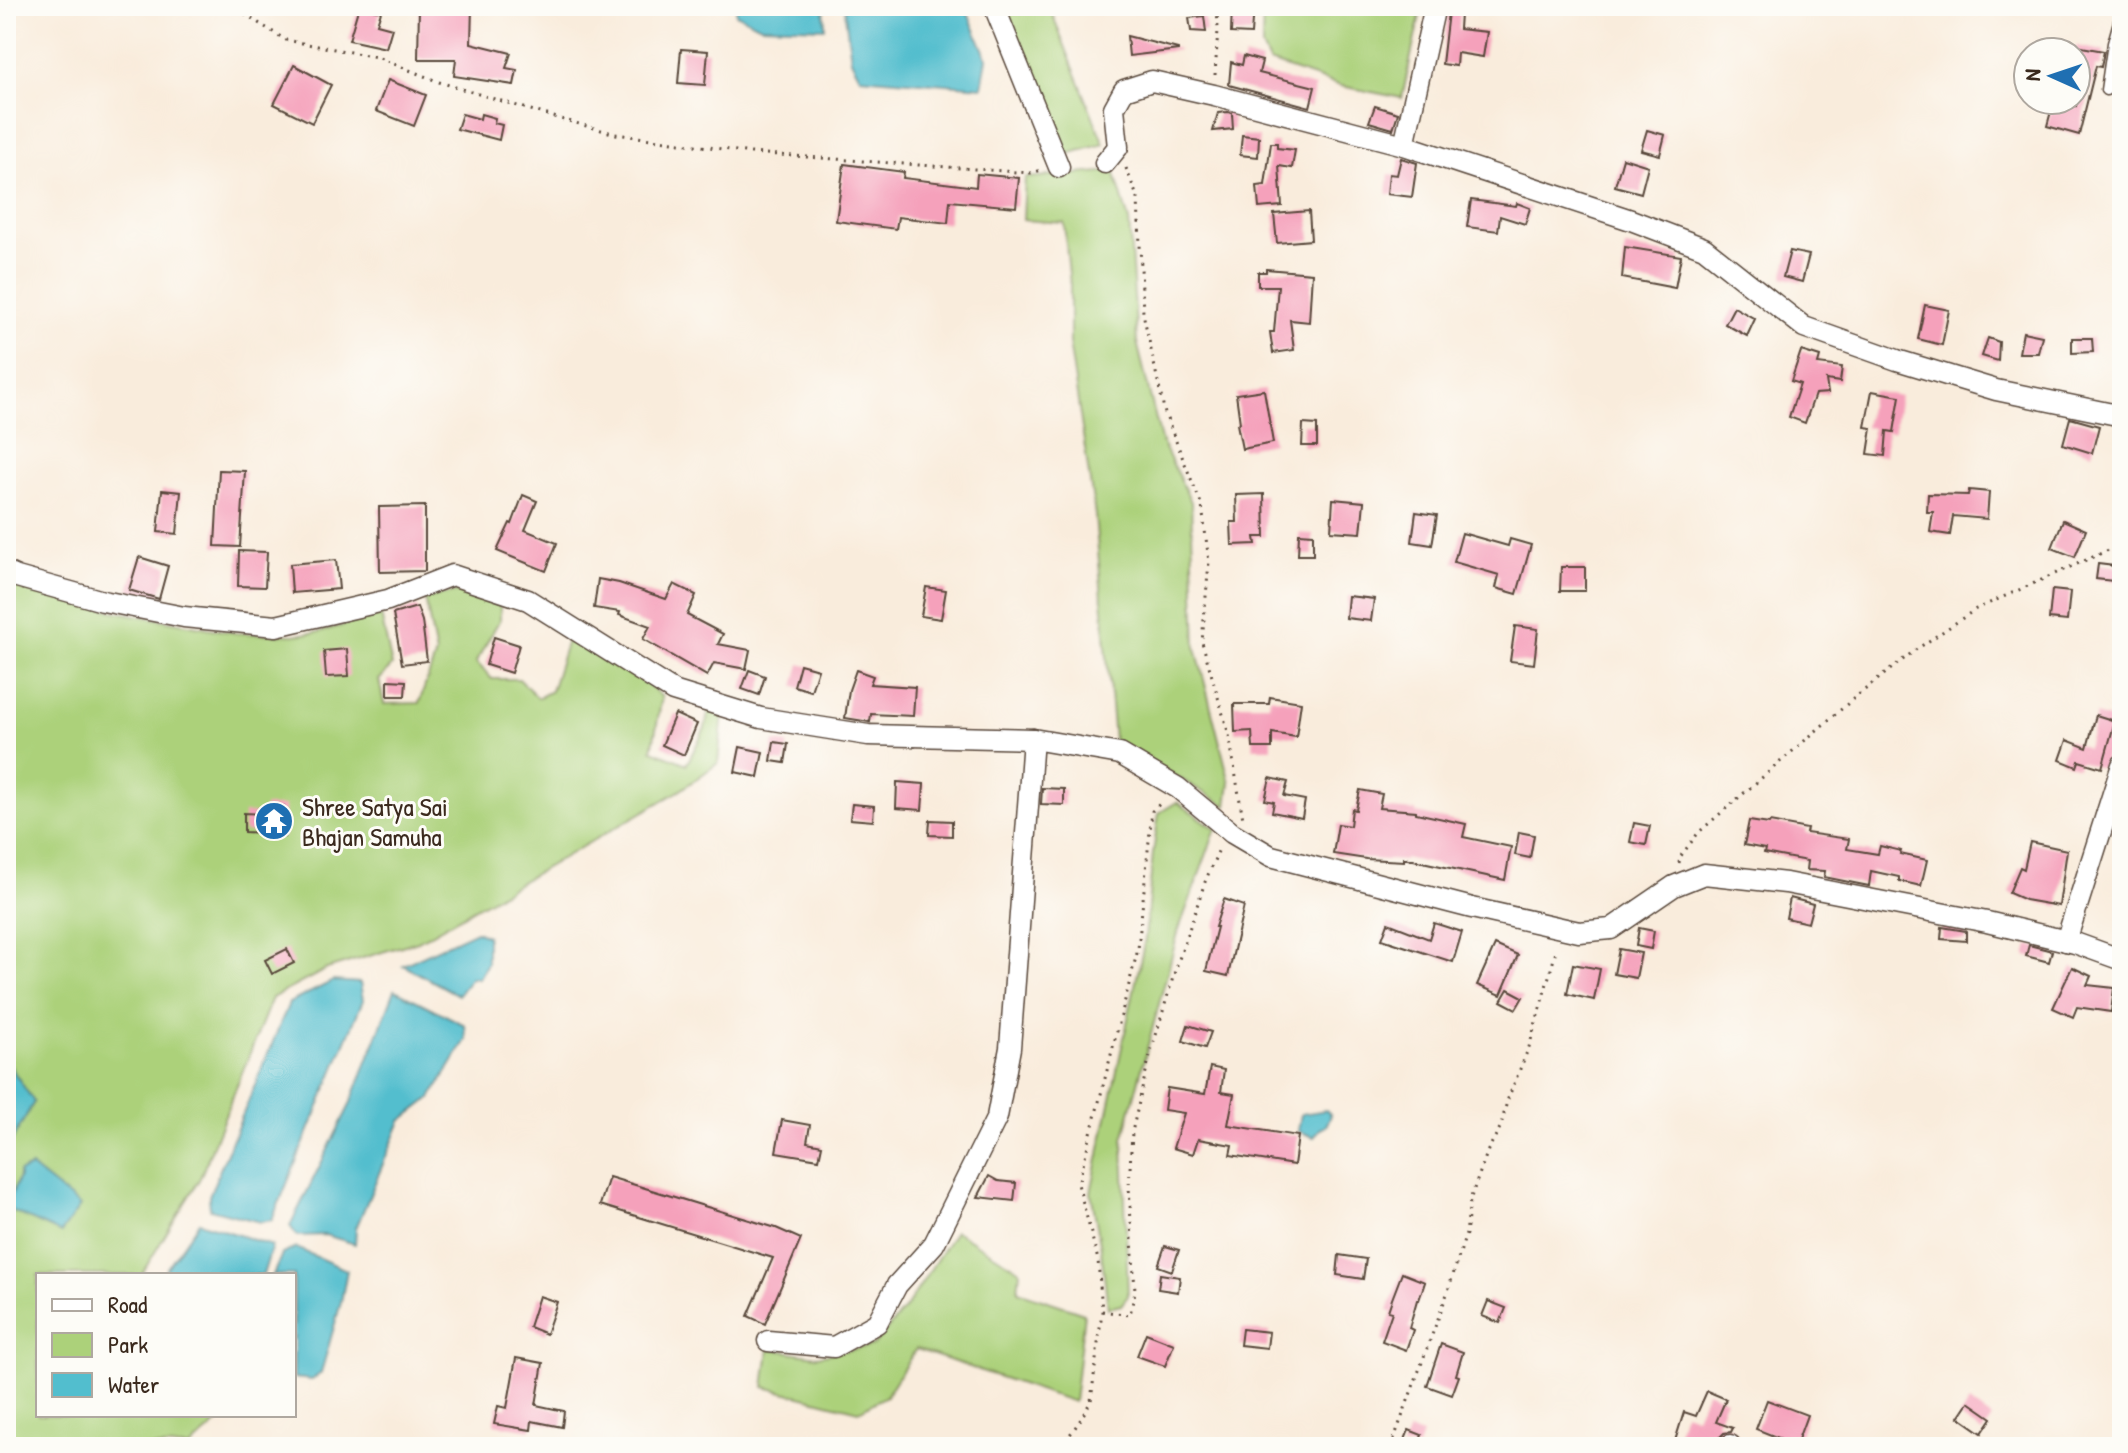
<svg xmlns="http://www.w3.org/2000/svg" width="2128" height="1453" font-family="'Patrick Hand',sans-serif">
<style>
.green{fill:#acd17a;stroke:#747e4c;stroke-width:2}
.water{fill:#52bece;stroke:#467476;stroke-width:2}
.building{fill:#f5a1bb}
.lines{fill:none;stroke-linecap:round;stroke-linejoin:round}
.service-casing{stroke:#58473a;stroke-width:13}
.minor-casing{stroke:#58473a;stroke-width:23}
.path{stroke:#58473a;stroke-width:3;stroke-dasharray:2 6;stroke-linecap:butt}
.service{stroke:#fff;stroke-width:10}
.minor{stroke:#fff;stroke-width:20}
.labels{text-anchor:middle;dominant-baseline:central;stroke-width:6;stroke-linejoin:round;paint-order:stroke}
.poi-label{font-size:26px;fill:#3b2a1e;stroke:#fdfcf7;text-anchor:start}
</style>
<rect width="100%" height="100%" fill="#fdfcf7"/>
<filter id="ink" filterUnits="userSpaceOnUse"><feTurbulence type="fractalNoise" baseFrequency=".0125" numOctaves="2"/><feDisplacementMap in="SourceGraphic" scale="16" xChannelSelector="R" yChannelSelector="G"/><feConvolveMatrix kernelMatrix="1 2 1 2 8 2 1 2 1" color-interpolation-filters="sRGB"/></filter>
<filter id="wash" filterUnits="userSpaceOnUse"><feTurbulence type="fractalNoise" baseFrequency=".006" numOctaves="4" result="noise"/><feDisplacementMap in="SourceGraphic" scale="32" xChannelSelector="R" yChannelSelector="G"/><feGaussianBlur stdDeviation="1.8" result="paint"/><feColorMatrix in="noise" values="0 0 0 0 0 0 0 0 0 0 0 0 0 0 0 0 0 1.4 0 .05"/><feComposite in="paint" operator="in"/></filter>
<g filter="url(#wash)">
<rect width="100%" height="100%" fill="#f9ecdc"/>
<!-- green -->
<g class="green">
<path d="M1005,6H1049L1104,144L1064,155Z"/>
<path d="M1263,6H1422L1402,98L1341,86L1269,62L1262,47Z"/>
<path d="M1114,171L1129,221L1137,342L1161,440L1191,502L1196,648L1230,783L1227,806L1114,740L1095,515L1070,349V285L1064,223L1023,220L1025,178Z"/>
<path d="M6,579L113,611L236,633L293,635L319,632L381,615L392,666L379,680L384,704L419,703L436,654L425,598L462,591L500,600V619L476,662L492,679H519L538,698L551,691L569,634L639,676L662,697L652,750L687,764L705,728L709,710L723,714L718,763L681,790L418,941L327,969L272,998L200,1178L141,1275H38V1415H227L190,1447H6Z"/>
<path d="M1177,802L1216,829L1179,929L1123,1139L1128,1296L1121,1305L1108,1308L1101,1249L1091,1192L1145,939L1153,853L1159,813Z"/>
<path d="M955,1231L1020,1270L1018,1291L1084,1313L1074,1402L916,1349L886,1396L859,1411L764,1387L769,1349L817,1356L874,1345L907,1306Z"/>
</g>
<!-- water -->
<g class="water">
<path d="M737,6H824L825,28L761,26L736,14Z"/>
<path d="M844,6H965L987,58L982,87L860,77L851,60Z"/>
<path d="M476,931L487,936V963L479,978H471L458,995L403,965Z"/>
<path d="M333,981L360,983L363,1000L272,1220L260,1222L210,1209L209,1196L289,1003Z"/>
<path d="M395,990L465,1025L466,1040L431,1098L401,1121L356,1228L355,1244L325,1235L297,1236L290,1226L349,1107Z"/>
<path d="M6,1063H8L34,1102L6,1151Z"/>
<path d="M1326,1110L1331,1115L1326,1126L1320,1129L1314,1137L1298,1131L1301,1114Z"/>
<path d="M31,1167L80,1206L61,1233L6,1208L19,1177V1172Z"/>
<path d="M199,1222L272,1246L263,1275H162Z"/>
<path d="M296,1248L347,1270L341,1302L321,1373L312,1380L294,1378V1275H273L282,1254Z"/>
</g>
<g id="blocks">
<!-- building -->
<g class="building">
<path d="M359,6L381,11L377,24L392,28L386,48L349,40Z"/>
<path d="M419,6H472L471,43L511,53L506,68L517,70L514,85L454,76L456,59H418Z"/>
<path d="M1232,6H1253L1251,34L1231,33Z"/>
<path d="M1448,12L1460,13L1459,29L1487,32L1483,57L1457,53L1456,66L1442,64Z"/>
<path d="M1204,16L1206,32L1191,31L1189,18Z"/>
<path d="M1127,36L1178,49V50L1129,56Z"/>
<path d="M2076,46L2104,51L2101,67L2096,66L2079,135L2047,126L2054,100L2076,106Z"/>
<path d="M681,49L708,51L705,85L678,83Z"/>
<path d="M1244,56L1262,61L1259,73L1315,87L1310,107L1229,85L1231,62L1242,65Z"/>
<path d="M294,65L331,85L312,123L274,104Z"/>
<path d="M388,80L426,95L414,126L376,111Z"/>
<path d="M1375,106L1398,113L1393,129L1369,122Z"/>
<path d="M1228,112L1232,113L1233,129L1213,131L1218,113Z"/>
<path d="M462,114L480,119L481,114L495,118L494,123L502,125L499,140L457,129Z"/>
<path d="M1647,130L1665,135L1660,155L1641,150Z"/>
<path d="M1242,135L1259,137L1258,157L1240,155Z"/>
<path d="M1271,143H1277V148L1295,150L1292,168L1279,166L1282,206L1259,208L1257,186L1265,185Z"/>
<path d="M1401,158L1417,163L1412,197L1387,194L1389,174L1397,175Z"/>
<path d="M1623,158L1648,166L1641,193L1615,186Z"/>
<path d="M844,164L904,172L903,178L976,187L977,174L1019,178L1016,207L950,201L948,223L898,217L896,229L836,221Z"/>
<path d="M1471,200L1516,206L1517,203L1530,208L1525,224L1500,216L1498,231L1467,227Z"/>
<path d="M1309,211L1311,240L1277,243L1274,214Z"/>
<path d="M1625,247L1681,256L1675,288L1622,278Z"/>
<path d="M1790,251L1809,255L1802,282L1783,277Z"/>
<path d="M1266,269L1312,273L1309,322L1290,320L1294,350L1273,353L1270,332H1274L1278,286H1258V272H1266Z"/>
<path d="M1925,305L1949,310L1942,345L1918,339Z"/>
<path d="M1734,307L1755,319L1747,336L1725,324Z"/>
<path d="M2023,332L2042,336L2038,353H2019Z"/>
<path d="M1988,338L1999,342L1998,361L1982,356Z"/>
<path d="M2072,338H2092L2093,352L2072,353Z"/>
<path d="M1801,351L1820,357L1818,364L1842,367L1840,382L1826,380L1828,393L1815,394L1805,423L1789,417L1800,384L1791,381Z"/>
<path d="M1264,390L1273,443L1242,449L1237,424L1240,423L1236,394Z"/>
<path d="M1872,391L1900,396L1894,432L1887,431L1885,456L1868,454L1872,428L1865,427Z"/>
<path d="M2070,418L2099,426L2092,453L2063,444Z"/>
<path d="M1303,424L1317,425V446H1302Z"/>
<path d="M219,470L245,471L240,547L215,546Z"/>
<path d="M162,490L181,492L177,534L158,532Z"/>
<path d="M1969,490L1989,492L1987,519L1953,516L1950,535L1930,532L1933,512H1927L1928,494L1968,495Z"/>
<path d="M1264,494L1265,537H1255L1256,544L1232,545L1231,522H1237L1236,495Z"/>
<path d="M523,495L537,501L525,530L557,543L546,571L497,551L510,523L512,524Z"/>
<path d="M1333,499L1364,502L1361,533L1331,531Z"/>
<path d="M425,506V571L380,572L379,507Z"/>
<path d="M1416,512L1437,515L1432,545L1412,542Z"/>
<path d="M2063,520L2086,530L2075,557L2052,548Z"/>
<path d="M1299,533L1313,534V555H1298Z"/>
<path d="M1462,533L1508,546L1510,539L1531,545L1517,594L1496,588L1499,575L1454,562Z"/>
<path d="M239,551L267,552L265,587L238,586Z"/>
<path d="M139,557L168,566L159,599L129,590Z"/>
<path d="M336,560L339,589L292,593L290,564Z"/>
<path d="M2098,564L2122,567V582L2096,579Z"/>
<path d="M1561,567H1585V591H1560Z"/>
<path d="M598,579L619,583L666,599L674,584L696,595L687,615L723,634L718,644L750,650L746,669L714,663L707,676L643,639L650,626L619,615L620,612L594,608Z"/>
<path d="M926,587L946,590L941,619L921,616Z"/>
<path d="M2052,590L2070,592L2067,621L2049,619Z"/>
<path d="M1348,596L1374,599L1371,621L1346,618Z"/>
<path d="M417,607L422,621L427,661L402,664L393,614Z"/>
<path d="M1515,626L1538,629L1534,664L1510,661Z"/>
<path d="M494,637L519,645L511,673L486,665Z"/>
<path d="M347,649L349,676L326,677L324,651Z"/>
<path d="M800,664L818,669L811,691L794,686Z"/>
<path d="M749,670L765,676L759,695L742,689Z"/>
<path d="M856,670L873,676L870,684L915,687L913,716L871,714L870,722L845,718L849,690Z"/>
<path d="M388,680L406,681L405,696H388Z"/>
<path d="M1270,697L1301,702L1296,737L1272,733V748H1253L1252,731L1235,732L1234,704H1269Z"/>
<path d="M675,714L697,724L684,755L662,745Z"/>
<path d="M2096,715L2115,721L2102,768L2079,761L2077,767L2060,760L2067,740L2087,748Z"/>
<path d="M774,742L788,744L785,763L771,761Z"/>
<path d="M740,747L763,752L758,777L735,772Z"/>
<path d="M1270,778L1288,782L1284,796L1305,800L1302,818L1272,812L1274,802L1265,800Z"/>
<path d="M897,782L924,784L922,810L896,808Z"/>
<path d="M1042,788L1064,789V805L1041,804Z"/>
<path d="M1360,790L1382,794L1379,808L1416,811V813L1466,824L1463,837L1511,847L1505,880L1404,858V861L1366,859L1333,854L1338,824L1350,826L1352,809L1356,810Z"/>
<path d="M852,804L874,806L873,821L850,819Z"/>
<path d="M264,806H284V837H264V833L244,832V813L264,814Z"/>
<path d="M930,820L952,821V836L929,835Z"/>
<path d="M1749,821L1769,824L1770,822L1807,829L1806,833L1849,839L1847,849L1878,854L1880,846L1901,851L1900,854L1927,860L1921,886L1899,881V877L1871,871L1869,886L1824,877L1825,871L1806,870L1807,861L1764,853L1765,849L1744,845Z"/>
<path d="M1634,823L1650,826L1646,845L1630,842Z"/>
<path d="M1519,832L1534,835L1530,858L1515,855Z"/>
<path d="M2030,842L2067,850L2059,906L2025,900L2009,893L2020,867L2024,869Z"/>
<path d="M1790,898L1813,904L1808,923L1786,918Z"/>
<path d="M1224,899L1244,906L1228,976L1206,971L1217,927H1215Z"/>
<path d="M1388,923L1429,939L1434,923L1462,932L1453,962L1382,939Z"/>
<path d="M1942,927L1966,931V941L1941,939Z"/>
<path d="M1639,928L1654,931L1651,949L1636,946Z"/>
<path d="M1495,945L1518,955L1501,995L1477,985Z"/>
<path d="M2029,945L2052,951L2049,962L2026,956Z"/>
<path d="M287,949L294,963L272,974L265,960Z"/>
<path d="M1619,949L1641,953L1636,978L1614,974Z"/>
<path d="M1573,964L1600,969L1594,1000L1567,994Z"/>
<path d="M2072,967L2091,976L2087,985L2114,988L2111,1012L2077,1007L2073,1017L2053,1008Z"/>
<path d="M1508,989L1523,997L1516,1009L1501,1001Z"/>
<path d="M1188,1025L1211,1032L1205,1048L1183,1041Z"/>
<path d="M1210,1067L1224,1070L1221,1092L1234,1094L1228,1125L1298,1136L1294,1165L1230,1155L1232,1145L1198,1139L1193,1154L1173,1148L1184,1113L1164,1110L1167,1088L1205,1094Z"/>
<path d="M782,1120L810,1125L807,1142L822,1145L819,1159L776,1152Z"/>
<path d="M989,1176L998,1181L1016,1183L1014,1201L978,1197Z"/>
<path d="M609,1177L776,1228L801,1239L765,1324L748,1316L773,1258L600,1205Z"/>
<path d="M1165,1246L1179,1250L1172,1271L1158,1266Z"/>
<path d="M1339,1255L1366,1259L1363,1279L1337,1275Z"/>
<path d="M1402,1273L1425,1282L1419,1300H1417L1409,1328L1413,1330L1406,1350L1382,1341L1392,1312L1388,1311L1392,1299Z"/>
<path d="M1160,1274L1180,1277L1178,1292L1158,1289Z"/>
<path d="M539,1296L557,1302L546,1334L529,1327Z"/>
<path d="M1488,1301L1506,1308L1500,1323L1482,1316Z"/>
<path d="M1242,1329L1269,1332L1267,1348L1240,1345Z"/>
<path d="M1146,1333L1174,1344L1165,1366L1137,1356Z"/>
<path d="M1441,1344L1463,1352L1456,1375L1459,1376L1452,1395L1427,1386Z"/>
<path d="M516,1358L543,1363L536,1405L564,1411L562,1427L532,1421L531,1430L494,1424L498,1406L507,1408Z"/>
<path d="M1707,1391L1726,1399L1716,1422L1733,1428L1731,1432L1724,1433L1719,1438L1717,1447H1692L1675,1441L1684,1412L1696,1416Z"/>
<path d="M1767,1400L1807,1415L1796,1445L1756,1429Z"/>
<path d="M1969,1402L1992,1418L1982,1433L1959,1417Z"/>
<path d="M1409,1430L1422,1435L1418,1447H1402Z"/>
</g>
</g>
</g>
<g filter="url(#ink)">
<use href="#blocks" fill-opacity="0" stroke="#58473a" stroke-width="2"/>
<g class="lines">
<defs>
<path id="service" d="M2106,90L2113,43L2122,11"/>
<g id="minor">
<path d="M994,6L1059,167"/>
<path d="M1404,145L1435,6"/>
<path d="M1105,163L1118,147L1114,108L1124,90L1152,81L1214,95L1404,145L1631,220L1704,248L1804,327L1897,360L1996,390L2122,416"/>
<path d="M6,572L17,577L103,601L184,617L276,626L388,600L452,575L528,600L673,691L761,718L868,735L1033,739L1120,754L1178,788L1232,833L1271,856L1472,908L1579,932L1611,929L1674,886L1704,874L1786,883L1987,922L2075,943L2122,960"/>
<path d="M2066,941L2122,765"/>
<path d="M768,1341L834,1347L877,1323L897,1285L934,1244L997,1117L1010,1048L1033,739"/>
<path d="M1730,1447V1445"/>
</g>
</defs>
<!-- service casing -->
<use href="#service" class="service-casing"/>
<!-- minor casing -->
<use href="#minor" class="minor-casing"/>
<!-- path -->
<g class="path">
<path d="M231,6L286,40L377,57L439,82L557,118L616,134L751,153L1031,173L1042,170"/>
<path d="M1215,75L1218,30L1217,6"/>
<path d="M1126,168L1138,199L1143,313L1165,414L1202,506L1209,562L1202,642L1229,735L1243,819"/>
<path d="M1679,863L1680,857L1699,832L1853,699L1914,651L1976,609L2122,544"/>
<path d="M1102,1311L1130,1315L1135,1291L1129,1187L1132,1132L1149,1059L1174,974L1205,882L1219,849"/>
<path d="M1061,1447L1079,1422L1091,1401L1102,1311L1098,1260L1078,1184L1138,949L1152,811L1163,801"/>
<path d="M1391,1447L1447,1294L1466,1234L1470,1200L1488,1150L1501,1126L1507,1101L1529,1047L1557,948"/>
</g>
<!-- service -->
<use href="#service" class="service"/>
<!-- minor -->
<use href="#minor" class="minor"/>
</g>
</g>
<!-- icons -->
<defs>
<symbol id="temple-disc" viewBox="-11 -11 22 22"><circle r="9.5" fill="#1f6fb2" stroke="#fdfcf7"/><path d="M0-6L5-2H3V0L6.5 2.5H4V6H1.5V3h-3V6H-4V2.5H-6.5L-3 0V-2H-5Z" fill="#fff"/></symbol>
</defs>
<g fill-rule="evenodd">
<use href="#temple-disc" x="252" y="799" width="44" height="44"/>
</g>
<g class="labels">
<!-- poi labels -->
<g class="poi-label">
<text x="302" y="806">Shree Satya Sai<tspan x="302" dy="30">Bhajan Samuha</tspan></text>
</g>
</g>
<!-- margin -->
<rect width="2128" height="1453" fill="none" stroke="#fdfcf7" stroke-width="32"/>
<!-- legend -->
<rect x="36" y="1273" width="260" height="144" fill="#fdfcf7" stroke="#afa8a0" stroke-width="2"/>
<rect x="52" y="1299" width="40" height="12" fill="#ffffff" stroke="#afa8a0" stroke-width="2"/>
<text x="108" y="1313" font-size="24" fill="#3b2a1e">Road</text>
<rect x="52" y="1333" width="40" height="24" fill="#acd17a" stroke="#afa8a0" stroke-width="2"/>
<text x="108" y="1353" font-size="24" fill="#3b2a1e">Park</text>
<rect x="52" y="1373" width="40" height="24" fill="#52bece" stroke="#afa8a0" stroke-width="2"/>
<text x="108" y="1393" font-size="24" fill="#3b2a1e">Water</text>
<!-- north arrow -->
<g transform="translate(2052 76) rotate(273)"><circle r="38" fill="#fdfcf7" stroke="#afa8a0" stroke-width="2"/>
<path d="M0-6L14 30L0 20L-14 30Z" fill="#1f6fb2"/>
<text y="-12" font-size="22" font-weight="bold" text-anchor="middle" fill="#3b2a1e">N</text>
</g>
</svg>
